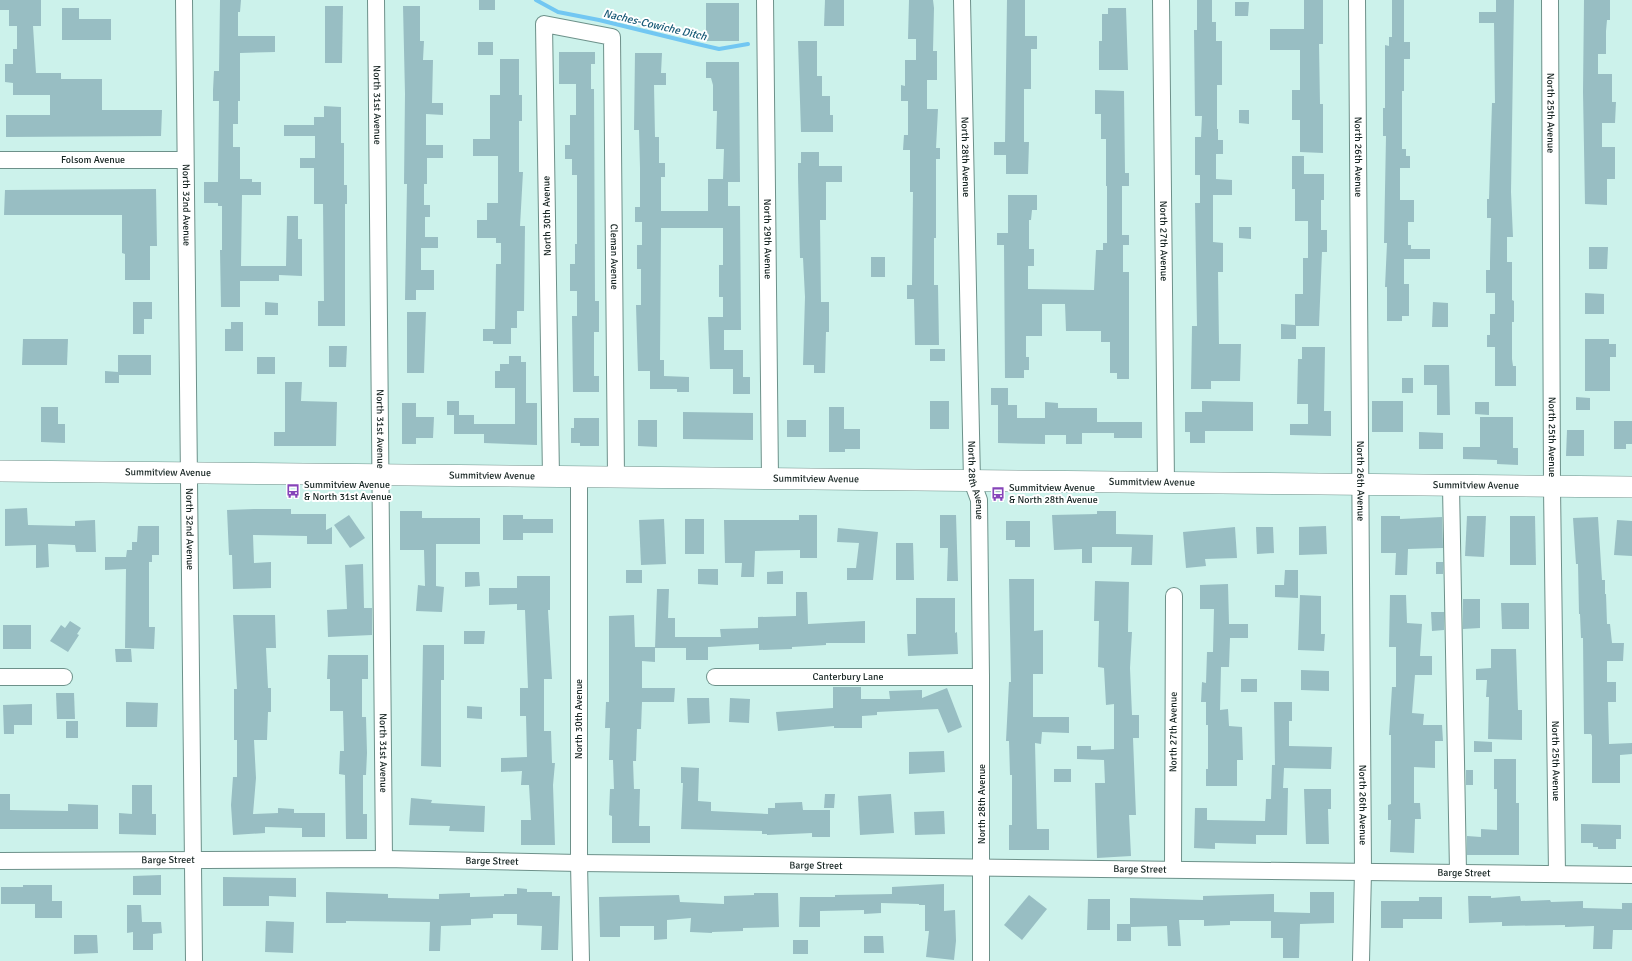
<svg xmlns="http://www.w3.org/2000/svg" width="1632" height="961" font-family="Signika,sans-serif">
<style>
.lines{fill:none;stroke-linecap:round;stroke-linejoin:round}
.stream{stroke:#72c7f2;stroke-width:4}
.building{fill:#98bec3}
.minor-casing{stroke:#6d918a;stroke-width:18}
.major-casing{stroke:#6d918a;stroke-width:22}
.minor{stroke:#fff;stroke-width:16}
.major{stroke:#fff;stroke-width:21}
.labels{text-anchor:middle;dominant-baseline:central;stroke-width:4;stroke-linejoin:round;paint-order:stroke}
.street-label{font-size:10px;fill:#162422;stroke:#fff}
.poi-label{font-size:10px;fill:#162422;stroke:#fff;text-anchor:start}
.water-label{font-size:11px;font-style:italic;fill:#175976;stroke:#fff}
</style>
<rect width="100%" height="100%" fill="#ccf2eb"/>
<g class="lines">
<!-- stream -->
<path class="stream" d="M536,0L558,12L599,20L693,43L719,49L748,44"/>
</g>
<!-- building -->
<g class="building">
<path d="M0,0H41V26H33L36,73H61V79H102V110H162L161,136L6,137V115H50V95H13V83L5,82V64H13V49H17V26H9V10H0Z"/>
<path d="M220,0H241L240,12H238V36H275V52L240,53V101H238V124H233V147H240V179H252V182H261V195H242L241,266H286L287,216H298V239H302V276L279,275V281H240V307H221L220,250H222V206H218V203H204V182H218L219,101H213V90L214,71H219Z"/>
<rect x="479" y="0" width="16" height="10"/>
<path d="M825,0H844V26H824Z"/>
<path d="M909,0H933L934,8L933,51H937V80H927V109H938L936,148H940V159H936V238H934V285H938L939,345H915L914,299H907V285H912L913,192H910V150H903L904,135H908V101H901V85L905,86V60H916V39H908Z"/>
<path d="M1007,0H1025V36H1037V49H1031V89H1024V142H1029L1028,174H1006V155H994V142H1005Z"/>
<path d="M1197,0H1212V22H1216V41H1222V85H1217V129H1218V140H1223V154H1216V179L1232,180V195H1213V242L1223,243V272H1218L1219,344H1241L1240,381H1211V389H1191L1192,326H1197L1195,203H1200V175H1195V137H1201L1202,116H1195L1194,30H1197Z"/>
<path d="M1304,0H1323V44H1319L1320,104H1323V153L1300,152V120H1292V90H1300V50H1270V29H1304Z"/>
<path d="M1392,0H1404V42H1410V59H1404V91H1402V149H1406V156H1410V168H1400V200H1414V222H1408V245H1411V249H1430V259H1404V284H1409V316H1402V321H1387V287H1385L1387,243H1384L1386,136H1383V108H1385V45L1389,46V37H1392Z"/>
<path d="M1496,0H1514L1511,192L1513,237H1507V262H1512V300L1514,301V322H1512V359L1513,366H1516V386H1495V347H1487V335H1490V314H1495V293H1486V270H1490V262L1491,218H1487V199H1489L1492,103H1495L1494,23H1479V12H1496Z"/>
<path d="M1584,0H1610V20H1607L1606,31V54H1598V74H1612V102H1616L1615,123H1602V147H1615V179H1607V205L1585,204L1583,92Z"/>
<path d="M1235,2H1249L1248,16H1235Z"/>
<rect x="706" y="3" width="33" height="38"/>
<path d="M325,6H343L342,63H325Z"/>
<path d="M403,6H420V41H424L423,60H433L432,103H443V115L426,114V145H443V158H427V184H424V205H430V217H425V237H438V248H421V270H434V290H416V300H405L407,184H404L405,94Z"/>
<path d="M62,8H79V19H111V40H62Z"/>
<path d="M1108,8H1126L1128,70H1099V41H1102V14H1108Z"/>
<path d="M798,41H817V76H822V96H830V115H833V132H801Z"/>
<rect x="478" y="42" width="15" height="13"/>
<path d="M559,52H595V64H591V89H594L595,301H599V332H594V376H599V392H573L572,316H577V291H570V264H575V244H577V175H572V159H565V145H570V115H576V84H559Z"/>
<path d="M635,53H662L661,73H666V85H654L655,137H659V163H665V177H661V211H708V179H723L724,149H716L717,111H713V85L711,78H706V62H739L740,182H728V206H740L741,330H724V350H743V377H750V394H733V369H710L708,317H723V297H719V265H723V228H661L660,360H664V376L689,377V392H677V389H650V371H638L636,305H641V269H637V245H642V222H635V207H640V168L639,130H634Z"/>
<path d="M500,59H519V95H522V121H519V172H523L520,226H525L524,311H517V328H511V344H493V341H483V329H495L496,264H501V243H496V238H477V220H487V203H498V156H473V139H490V95H500Z"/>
<path d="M1095,90L1124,91L1125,173H1129V186H1122V235H1129V245H1123V272H1129V379H1117V373H1110V342H1101V331H1066L1065,304H1042V336H1026V357H1029V370H1024V378H1005L1004,245H997V233H1008V195H1037V210H1032L1031,220H1029V249H1034V266H1028V289L1094,290L1096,250H1103V243H1107V186H1106V139H1101V114H1095Z"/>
<path d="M324,106L341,107V143H344V185H347V204H345V326H318V301H324L323,204H314V168H300V158H315V136H284V125H314V117H324Z"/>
<path d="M1239,110H1249V124L1239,123Z"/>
<path d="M801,152H819V166H842V182H826V220H820L821,302H829V332H826L825,373H814V365H803L805,297L803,258H800L798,177V163H801Z"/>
<path d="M1292,156H1304V174H1324V200H1321V230H1327V252H1322L1319,326H1296V339H1281V324L1295,325V294H1303V258H1308V221H1295V189H1292Z"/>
<path d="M156,189L157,246H150V280H125V254L122,253V215H4L5,190Z"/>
<path d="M1239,227H1251V239L1239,238Z"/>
<path d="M1589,247H1608L1607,269H1589Z"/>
<rect x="871" y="257" width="14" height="20"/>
<path d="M1585,293L1604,294V314H1585Z"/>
<path d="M133,302H152V319H144V334H133Z"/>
<path d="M265,302L278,303V315H265Z"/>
<path d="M1433,302L1448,303V327H1432Z"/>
<path d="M407,312H426L424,373H407Z"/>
<path d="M231,322H243V351H225V329H231Z"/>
<path d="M23,339H68L67,365H22Z"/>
<path d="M1585,339H1609V344H1616V357H1610V391H1585Z"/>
<path d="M329,346H347L346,367H329Z"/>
<path d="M1302,347H1325L1324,411H1331V436L1290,435V424H1308V404H1297L1298,359H1302Z"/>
<rect x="930" y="349" width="15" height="12"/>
<path d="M118,355H151V375H119V383H105V371L118,372Z"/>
<path d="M509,356H521V362H526V403H537V445L484,443V434H454V415H447V401H459V415H474V424H515V388H495V371H500V364H509Z"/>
<rect x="257" y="357" width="18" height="17"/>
<path d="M1424,365H1449L1450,415H1437V385H1424Z"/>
<rect x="1402" y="378" width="11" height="15"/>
<path d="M285,382H302L301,401L337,402L336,446H274V432H285Z"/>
<path d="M991,388H1008V405H1017V418H1045V402L1058,403V408H1097V422H1142V438H1114V433H1082V444H1066V435H1045V444L998,443V405H991Z"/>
<path d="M1576,397L1590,398V410H1576Z"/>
<rect x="930" y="401" width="19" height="28"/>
<path d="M1202,401L1253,402V431H1205V443H1190V432H1185V412H1202Z"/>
<rect x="1372" y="401" width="31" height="31"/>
<path d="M1475,402H1489V415L1475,414Z"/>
<path d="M402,403H416V417H434L433,438H416V444H402Z"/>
<path d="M41,407H58V424H65V443L41,442Z"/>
<path d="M829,407H844V429H860V449H845V452H829Z"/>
<path d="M683,412L753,413V440L683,439Z"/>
<path d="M1480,417H1513V448H1518V465L1497,464V460L1463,459V447H1480Z"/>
<path d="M574,418H599V446H580V443H571V428H574Z"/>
<path d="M638,420H657V447L638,446Z"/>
<rect x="787" y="420" width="19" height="17"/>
<path d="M1614,421H1632V444H1626V449H1614Z"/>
<path d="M1567,430H1584V456H1566Z"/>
<path d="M1419,432L1443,433V449H1419Z"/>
<path d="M27,508L28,525L75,526V521L95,520L96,552H76L75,545L48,544L49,567L36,568V545L5,546V509Z"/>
<path d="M254,509H291V514H326V530L332,527V544H307V536L253,535L254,563L271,562V588L233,589L232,555H229L227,510Z"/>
<path d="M400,511H422V518H480V544H436V586L444,587L442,612L416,611L418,585L425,586L424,550H400Z"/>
<path d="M1097,511H1116V534L1153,535L1152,565H1131L1132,547H1092V563H1082V549L1054,550L1052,515L1097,514Z"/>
<path d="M349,515L365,538L350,548L334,525Z"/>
<path d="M503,515H523V519H553V533H523V540H503Z"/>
<path d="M799,515H817V558H800V550L755,551L754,577H741L742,563H725L724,520H799Z"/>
<path d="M940,515H956L958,581H947L948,548H940Z"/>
<path d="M1381,516H1400V519L1442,517L1443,548L1408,549L1407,575H1395L1396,553H1381Z"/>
<path d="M1467,516H1486L1484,557L1465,556Z"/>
<path d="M1510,516H1535L1536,565H1510Z"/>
<path d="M1598,517L1602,580H1605V594H1606L1607,624H1610L1612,643H1624L1623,661H1607V682H1616V702H1608L1609,744L1632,743V754L1620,755V783H1592V736L1591,734H1584L1583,638H1581L1580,614H1579L1578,564H1576L1573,518Z"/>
<path d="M664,519L666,564L641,565L639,520Z"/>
<rect x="685" y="519" width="19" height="35"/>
<path d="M1617,520L1632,521V556L1614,555Z"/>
<path d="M1006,521H1030V547H1015V540H1006Z"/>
<path d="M138,526H159V555H152V562H149V627H155L154,649L125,648L126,569L105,570V557H126L127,550H132V542H137Z"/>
<path d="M1326,526L1327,554L1299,555V527Z"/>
<path d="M1235,527L1237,558L1205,559L1206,566L1186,568L1183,532Z"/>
<path d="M1256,527H1273L1274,553L1257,554Z"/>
<path d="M838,528L878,532L873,580H847V568H856L859,543L837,542Z"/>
<path d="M896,543H913L914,580H896Z"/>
<rect x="1436" y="562" width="7" height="12"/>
<path d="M363,564L364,608H372V635L328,637L327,610L347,609L345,565Z"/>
<path d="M698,569H718V585L698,584Z"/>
<rect x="626" y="570" width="16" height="13"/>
<path d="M1285,570H1298V598L1275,597V585H1284Z"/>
<path d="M783,571V584H767V572Z"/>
<path d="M465,572H479L480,586L465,587Z"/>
<path d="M517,576H550V610H548L552,679H544V731H551L552,763H555L553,785L555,845H521V820H531L529,785H521L522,771L501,772V758L527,757L526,716H520V688H528L525,610H517V604L489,605V588H517Z"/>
<path d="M1009,579H1034V631L1043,630V674H1033V717H1069V733L1042,732L1041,744L1035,743L1037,829H1049V850H1009V825H1012V775H1010L1009,741H1006L1009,682H1011Z"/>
<path d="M1095,581L1129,582L1128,632H1132L1130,668L1132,715H1139V738H1133L1136,815H1129L1131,856L1097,858L1095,783H1105L1104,760L1077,759V746H1091V750L1114,749V704L1106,705L1104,668L1098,667L1099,621H1094Z"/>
<path d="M1228,584L1229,624H1248V638H1230L1229,667H1221L1220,710L1228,709L1229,726L1242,727L1243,760H1237V786H1206V769H1208V725H1206V702H1201L1202,682L1206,683L1207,652H1213L1214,609H1200V585Z"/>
<path d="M657,589H669L668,618H675V637H721L720,629L758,628V617L796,616V592H807L808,624L865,621V643H826V645L792,647V649L759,650V644L708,647V660H686V648H655Z"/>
<path d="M1300,595L1321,596V634H1325L1324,651L1298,650Z"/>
<path d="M1390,595H1406L1407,623L1422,624L1420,656H1432V675H1415L1412,713L1424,714L1423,725H1442L1443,741H1435V768L1414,767V803H1420L1421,819H1415L1414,853L1390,852L1391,820H1388V805L1391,804V735H1389L1392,687H1396V647H1389Z"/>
<path d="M916,598H955V633L957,632L958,654L908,656L907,634H916Z"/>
<path d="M1463,599H1480V628L1463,629Z"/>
<path d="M1501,603H1529V629H1502Z"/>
<path d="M1431,612H1444V630L1432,631Z"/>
<path d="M233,615H275L276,648H266L268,688H271V712H268L267,740H254L256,778L253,814L278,813V808L294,809V813H325V837H302V828L265,827V833L233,835L231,805L233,777H237V740H234V689H237Z"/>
<path d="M634,615L635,647H655V662L642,661V688H675L674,702H642L641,729H637L636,761H633L634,789H640L639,826H650V843H612V816L609,815L610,789H614L613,760H609L610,728H605L606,702H609V616Z"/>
<path d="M70,621L81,628L77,634L79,635L68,652L50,641L61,625L65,628Z"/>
<rect x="3" y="625" width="28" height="24"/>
<path d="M464,631H485L484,644H464Z"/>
<path d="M423,645H444V680H441V767L421,766Z"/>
<path d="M115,649H131L132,662H116Z"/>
<path d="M1491,649H1516L1518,710H1522V740L1488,739L1489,697H1486L1487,680H1476V669L1491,668Z"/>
<path d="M328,655H368V679H362V717H366L367,753L366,775H363V814H367V839H346L345,775L339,774L340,751H344L343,711H330V679H327Z"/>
<path d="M1301,670L1329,671V691L1301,690Z"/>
<rect x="1241" y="679" width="16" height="13"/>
<path d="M833,687H861V699H890L889,691L922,690V698L947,688L962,727L948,733L938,709L877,712V715L862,716V728H834V726L778,731L776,712L833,708Z"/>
<path d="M56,693H74L75,719H57Z"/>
<path d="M687,698H709L710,723L688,724Z"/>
<path d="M730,698L750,699L749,723L729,722Z"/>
<path d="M126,702L158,703L157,727H126Z"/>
<path d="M1274,702H1292V721H1289V746L1332,747L1331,769L1284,768L1283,788H1288L1287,835H1256V844L1215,843V849L1194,848L1195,808H1207V820L1265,821L1266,799H1271L1272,765H1275Z"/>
<path d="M32,704V725H14V734H4L3,705Z"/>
<path d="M467,706L482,707V719L467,718Z"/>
<rect x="66" y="721" width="12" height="17"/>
<path d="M1474,741L1492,742V752H1474Z"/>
<path d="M944,751L945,772L909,774V752Z"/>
<path d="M1494,759H1516V803H1519V855H1467V836L1481,837V829L1497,830V789H1494Z"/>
<path d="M681,767L699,768L698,801L711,802V811L768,814V808H775V803L802,802L803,810H830V837H812V833L767,835V834H762V831L681,829L683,783H681Z"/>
<rect x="1054" y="769" width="17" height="13"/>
<rect x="1466" y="770" width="7" height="15"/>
<path d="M132,785H152V814H156V835L119,834V813L132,814Z"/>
<path d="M1304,789H1331V809H1328L1329,844H1306Z"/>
<path d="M0,794H10V810L68,811V804L98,805V829H0Z"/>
<path d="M825,794H835L834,808H824Z"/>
<path d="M891,794L894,833L860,835L858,796Z"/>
<path d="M411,798L432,800L431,803L485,806L484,832L449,831L450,826L409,825Z"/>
<path d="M944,811L945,834L915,835L914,812Z"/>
<path d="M1581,824L1621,825V839H1616V849H1598V847H1593V843H1581Z"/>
<path d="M161,875V895H133V876Z"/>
<path d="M223,877L296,878V897L269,896V906H223Z"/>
<path d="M944,884V911L955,910L956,941L954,960L926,957L929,931H925V905H919V904L881,903V913L864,914V910L820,911V927H799L800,897H835V895L892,894V887Z"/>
<path d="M23,885H52V901H62V918H35V904H1V887H23Z"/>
<path d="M517,888L527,889V892H552V896H560L558,950H541L542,926L517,925V914H493V918L471,919V925L441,926L440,951H429L430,922L346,921V923H326V892L388,894V898L439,899V894L470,893V897L504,896V894H517Z"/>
<path d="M1310,892H1334V923L1300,924L1299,958H1283V938H1271V921H1230V925L1204,926V920H1179L1181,946H1168L1167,926L1131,927V941H1117V924H1130V898L1203,900V896L1274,894V912L1310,913Z"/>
<path d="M754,893H778L779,927L743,928V931L712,932V933L690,932L691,918L667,920V939L654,940V926H620V937H600L599,897L679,895L680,902L724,904V896L754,895Z"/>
<path d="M1029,895L1047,909L1022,940L1004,925Z"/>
<path d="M1468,896H1491V898L1520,896L1521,901L1550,900L1551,902L1583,901V908L1622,909V903H1632V930H1613L1612,949H1593L1594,926L1565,927V925L1502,926V922L1469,923Z"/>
<path d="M1419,897H1442V919H1403V928H1381V901H1419Z"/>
<path d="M1088,899H1110V930H1087Z"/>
<path d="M127,905H141L142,922H161L162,933L153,934V950H133V932L127,933Z"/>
<path d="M266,921L294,922L293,953L265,952Z"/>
<path d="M74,935H97L98,953L74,954Z"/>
<path d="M864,936H883L884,953H864Z"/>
<rect x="793" y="940" width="15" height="14"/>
</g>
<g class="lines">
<defs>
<g id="minor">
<path id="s1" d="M184,0L194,961"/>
<path id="s2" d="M376,0L384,859"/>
<path id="s3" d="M765,0L770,479"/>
<path id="s4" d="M962,0L972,481L979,500L981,677V961"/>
<path id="s5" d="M1161,0L1166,483"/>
<path id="s6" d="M1357,0L1363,871L1361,961"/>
<path id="s7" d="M1550,0L1552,487L1557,874"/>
<path id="s8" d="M0,160H185"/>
<path id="s9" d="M551,477L544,24L612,37L616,477"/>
<path d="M579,477V863L581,961"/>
<path d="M1451,486L1458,872"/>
<path d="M0,677H64"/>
<path id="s10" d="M715,677H981"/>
<path id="s11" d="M0,861L384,859L579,863L1632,875"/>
<path id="s12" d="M1173,869L1174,596"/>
</g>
<g id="major">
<path id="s13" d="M0,471L1632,487"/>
</g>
</defs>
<!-- minor casing -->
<use href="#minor" class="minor-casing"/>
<!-- major casing -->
<use href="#major" class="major-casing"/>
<!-- minor -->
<use href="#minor" class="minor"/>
<!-- major -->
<use href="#major" class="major"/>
</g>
<!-- icons -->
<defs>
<symbol id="bus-bare" viewBox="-9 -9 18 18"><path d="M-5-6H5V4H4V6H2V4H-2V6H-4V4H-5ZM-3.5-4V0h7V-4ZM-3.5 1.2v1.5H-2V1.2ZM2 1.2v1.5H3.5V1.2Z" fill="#8644b9" stroke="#fff" stroke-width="2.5" paint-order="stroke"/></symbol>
</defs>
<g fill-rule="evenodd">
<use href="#bus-bare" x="283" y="481" width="20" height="20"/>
<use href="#bus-bare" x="988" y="484" width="20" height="20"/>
</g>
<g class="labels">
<!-- street labels -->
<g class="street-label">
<text stroke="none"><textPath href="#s2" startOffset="105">North 31st Avenue</textPath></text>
<text stroke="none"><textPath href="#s7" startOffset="113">North 25th Avenue</textPath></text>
<text stroke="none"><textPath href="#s4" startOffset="157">North 28th Avenue</textPath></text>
<text stroke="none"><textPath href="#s6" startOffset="157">North 26th Avenue</textPath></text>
<text stroke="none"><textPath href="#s8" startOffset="93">Folsom Avenue</textPath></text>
<text stroke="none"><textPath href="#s1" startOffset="205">North 32nd Avenue</textPath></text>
<text transform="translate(547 216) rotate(-91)">North 30th Avenue</text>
<text stroke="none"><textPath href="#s3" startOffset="239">North 29th Avenue</textPath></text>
<text stroke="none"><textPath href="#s5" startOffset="241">North 27th Avenue</textPath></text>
<text stroke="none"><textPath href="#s9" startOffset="742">Cleman Avenue</textPath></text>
<text stroke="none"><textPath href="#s2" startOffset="429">North 31st Avenue</textPath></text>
<text stroke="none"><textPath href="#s7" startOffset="437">North 25th Avenue</textPath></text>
<text stroke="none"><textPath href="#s13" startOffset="168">Summitview Avenue</textPath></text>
<text stroke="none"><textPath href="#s13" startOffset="492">Summitview Avenue</textPath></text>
<text stroke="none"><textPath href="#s13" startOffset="816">Summitview Avenue</textPath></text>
<text stroke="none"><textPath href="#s4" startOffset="481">North 28th Avenue</textPath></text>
<text stroke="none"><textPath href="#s6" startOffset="481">North 26th Avenue</textPath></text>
<text stroke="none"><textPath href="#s13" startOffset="1152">Summitview Avenue</textPath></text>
<text stroke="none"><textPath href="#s13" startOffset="1476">Summitview Avenue</textPath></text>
<text stroke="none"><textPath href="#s1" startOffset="529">North 32nd Avenue</textPath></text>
<text stroke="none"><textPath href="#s10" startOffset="133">Canterbury Lane</textPath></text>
<text transform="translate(579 719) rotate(-90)">North 30th Avenue</text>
<text stroke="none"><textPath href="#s12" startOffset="137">North 27th Avenue</textPath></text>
<text stroke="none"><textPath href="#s2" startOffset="753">North 31st Avenue</textPath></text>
<text stroke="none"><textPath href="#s7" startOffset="761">North 25th Avenue</textPath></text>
<text transform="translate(982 804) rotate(-90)">North 28th Avenue</text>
<text stroke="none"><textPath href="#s6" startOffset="805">North 26th Avenue</textPath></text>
<text stroke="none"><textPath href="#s11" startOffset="168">Barge Street</textPath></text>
<text stroke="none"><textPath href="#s11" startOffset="492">Barge Street</textPath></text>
<text stroke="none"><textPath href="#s11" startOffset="816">Barge Street</textPath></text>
<text stroke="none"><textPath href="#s11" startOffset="1140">Barge Street</textPath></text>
<text stroke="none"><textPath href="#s11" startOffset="1464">Barge Street</textPath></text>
</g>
<!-- poi labels -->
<g class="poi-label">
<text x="304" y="485">Summitview Avenue<tspan x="304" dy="12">&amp; North 31st Avenue</tspan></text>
<text x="1009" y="488">Summitview Avenue<tspan x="1009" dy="12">&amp; North 28th Avenue</tspan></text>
</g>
<!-- water labels -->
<g class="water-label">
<text transform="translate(655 25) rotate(13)">Naches-Cowiche Ditch</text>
</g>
</g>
</svg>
